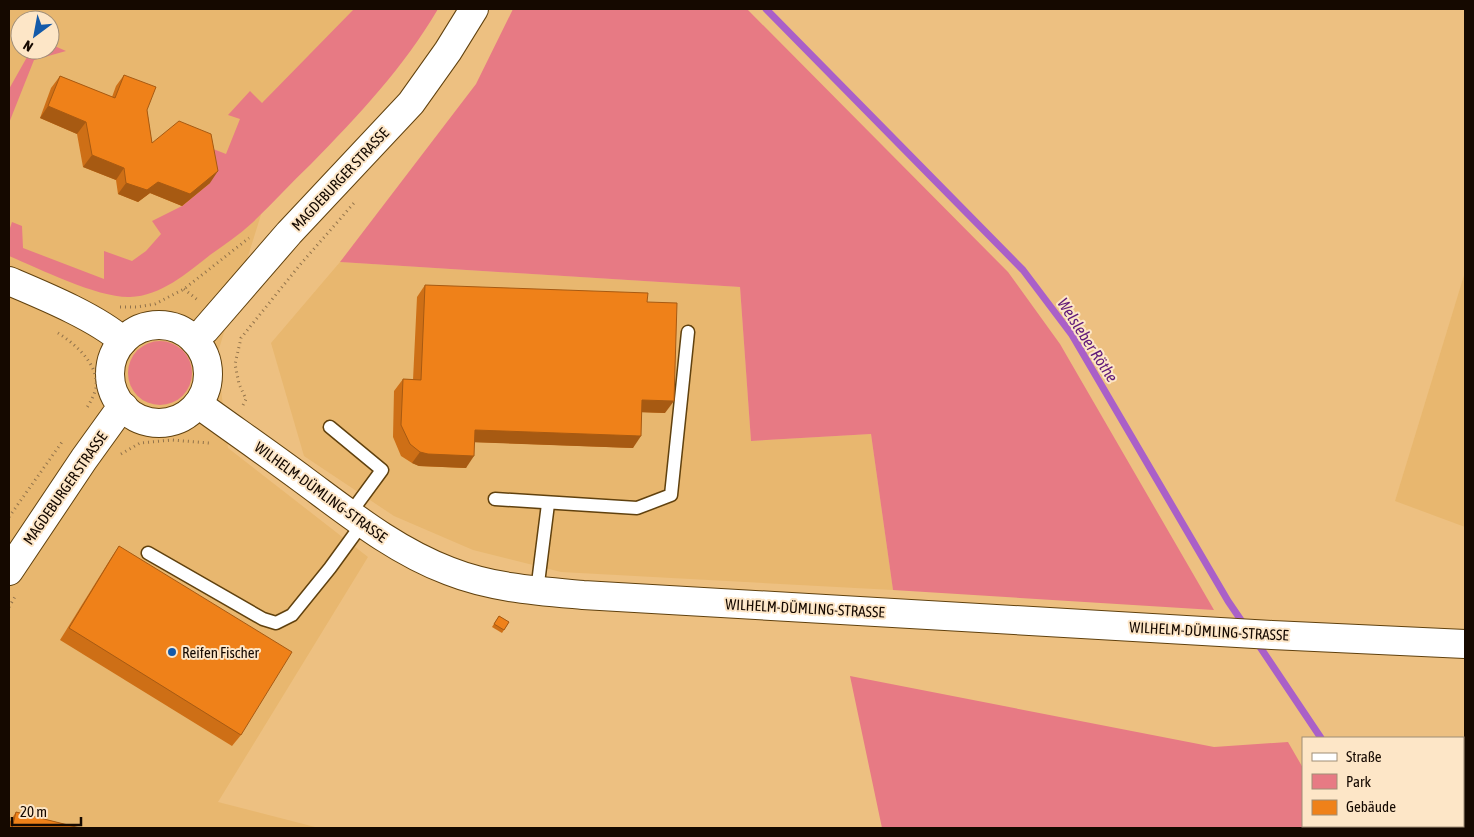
<svg xmlns="http://www.w3.org/2000/svg" width="1474" height="837" font-family="'Asap Condensed',sans-serif">
<style>
.built{fill:#e8b76f;fill-rule:evenodd}
.green{fill:#e77a84}
.lines{fill:none;stroke-linecap:round;stroke-linejoin:round}
.stream{stroke:#aa60c8;stroke-width:7}
.service-casing{stroke:#60410e;stroke-width:15}
.tertiary-casing{stroke:#60410e;stroke-width:30}
.secondary-casing{stroke:#60410e;stroke-width:30}
.path{stroke:#91724a;stroke-width:3;stroke-dasharray:1 4;stroke-linecap:butt}
.service{stroke:#fff;stroke-width:12}
.tertiary{stroke:#fff;stroke-width:28}
.secondary{stroke:#fff;stroke-width:28}
.wall{fill:#ce6f16}
.shaded-wall{fill:#a75a12}
.building{fill:#ef8119;stroke:#a75a12}
.poi-dot{fill:#145aa9;stroke:#fde6c7;stroke-width:2}
.labels{text-anchor:middle;dominant-baseline:central;stroke-width:4;stroke-linejoin:round;paint-order:stroke}
.street-label{font-size:15px;fill:#150900;stroke:#fde6c7}
.poi-label{font-size:15px;fill:#150900;stroke:#fde6c7;text-anchor:start}
.water-label{font-size:16px;font-style:italic;fill:#601979;stroke:#fde6c7}
</style>
<rect width="100%" height="100%" fill="#edc081"/>
<!-- built -->
<g class="built">
<path d="M9,9H393L270,186L217,355L228,448L368,557L218,802L319,828H9ZM20,20H50V50H20Z"/>
<path d="M340,262L740,287L751,441L871,434L893,590L561,572L473,550L394,516L304,456L271,343Z"/>
<path d="M1465,272V527L1395,501Z"/>
</g>
<!-- green -->
<g class="green">
<path d="M354,9H438C404,67 358,116 311,164C291,183 272,204 252,223C239,235 224,245 210,255C187,273 161,296 130,297C98,298 40,269 9,256V231L12,222L22,226L23,248L104,279V251L132,261L146,251L161,234L152,221L182,206L210,183L203,145L226,154L240,119L228,115L250,91L262,103Z"/>
<path d="M513,9H747L1008,272L1060,344L1214,610L893,590L871,434L751,441L740,287L340,262L476,84Z"/>
<path d="M50,44L66,51L34,60L9,123V89L31,50H50Z"/>
<circle cx="160" cy="373" r="32"/>
<path d="M850,676L1214,747L1288,742L1303,768V826H1336L1337,828H882Z"/>
</g>
<g class="lines">
<!-- stream -->
<g class="stream">
<path d="M766,9L1023,270L1072,335L1228,601L1245,626"/>
<path d="M1256,641L1321,738"/>
<path d="M1378,826L1380,828"/>
</g>
<defs>
<g id="service">
<path d="M330,427L382,470L349,515"/>
<path d="M495,499L637,508L671,495L688,332"/>
<path d="M148,553L263,619L276,623L292,615L330,568L362,524"/>
<path d="M537,591L548,504"/>
</g>
<path id="tertiary" d="M198,404C234,430 270,455 305,481C351,515 396,551 449,571C492,588 538,591 583,595L1272,635L1465,644"/>
<g id="secondary">
<path d="M9,281C42,295 96,317 123,341"/>
<circle cx="159" cy="374" r="49"/>
<path d="M194,340L205,330L289,233L411,103L448,51L474,9"/>
<path d="M9,571L84,459L115,416L124,407"/>
</g>
</defs>
<!-- service casing -->
<use href="#service" class="service-casing"/>
<!-- tertiary casing -->
<use href="#tertiary" class="tertiary-casing"/>
<!-- secondary casing -->
<use href="#secondary" class="secondary-casing"/>
<!-- path -->
<g class="path">
<path d="M184,289L199,301"/>
<path d="M120,307H137L155,304L184,289L249,238"/>
<path d="M58,333C74,343 99,364 96,387C95,394 90,403 86,409"/>
<path d="M243,405L246,399L239,384L235,364L241,338L299,266L354,203"/>
<path d="M121,454L140,443L172,440L209,443"/>
<path d="M9,517L62,442"/>
<path d="M9,607L16,595"/>
</g>
<!-- service -->
<use href="#service" class="service"/>
<!-- tertiary -->
<use href="#tertiary" class="tertiary"/>
<!-- secondary -->
<use href="#secondary" class="secondary"/>
</g>
<!-- wall -->
<g class="wall">
<path d="M124,75L147,110L152,143L210,183L182,206L150,193L138,202L118,194L116,180L83,167L77,134L40,118L51,88L60,76L112,97L116,86Z"/>
<path d="M425,285L647,302L665,413L642,412L633,448L475,442L466,468L419,466L412,463L401,456L393,437L394,391L403,379L413,380L417,297Z"/>
<path d="M119,546L241,735L232,746L60,640L111,558Z"/>
<path d="M499,616L509,622L502,633L492,627Z"/>
<path d="M16,812L80,828H9V823Z"/>
</g>
<!-- shaded-wall -->
<g class="shaded-wall">
<path d="M48,106L86,122L77,134L40,118Z"/>
<path d="M92,155L124,168L116,180L83,167Z"/>
<path d="M218,171L210,183L182,206L150,193L138,202L118,194L126,183L158,182Z"/>
<path d="M642,400L674,401L665,413L634,412Z"/>
<path d="M475,430L641,436L633,448L467,442Z"/>
<path d="M420,452L474,456L466,468L419,466L412,463Z"/>
</g>
<!-- building -->
<g class="building">
<path d="M124,75L156,87L147,110L152,143L179,121L211,134L218,171L190,194L158,182L147,190L126,183L124,168L92,155L86,122L48,106L60,76L115,98Z"/>
<path d="M425,285L648,293L647,302L677,303L674,401L642,400L641,436L475,430L474,456L428,454L420,452L410,444L401,425L403,379L421,380Z"/>
<path d="M119,546L292,652L241,735L69,628Z"/>
<path d="M499,616L509,622L504,630L494,624Z"/>
<path d="M16,812L80,828H12Z"/>
</g>
<!-- markers -->
<circle class="poi-dot" cx="172" cy="652" r="5"/>
<g class="labels">
<!-- street labels -->
<g class="street-label">
<text transform="translate(340 179) rotate(-47)">MAGDEBURGER STRASSE</text>
<text transform="translate(65 488) rotate(-55)">MAGDEBURGER STRASSE</text>
<text transform="translate(321 492) rotate(36)">WILHELM-DÜMLING-STRASSE</text>
<text transform="translate(805 608) rotate(3)">WILHELM-DÜMLING-STRASSE</text>
<text transform="translate(1209 631) rotate(3)">WILHELM-DÜMLING-STRASSE</text>
</g>
<!-- poi labels -->
<g class="poi-label">
<text x="182" y="652">Reifen Fischer</text>
</g>
<!-- water labels -->
<g class="water-label">
<text transform="translate(1088 340) rotate(57)">Welsleber Röthe</text>
</g>
</g>
<!-- border -->
<rect width="1474" height="837" fill="none" stroke="#150900" stroke-width="20"/>
<!-- legend -->
<rect x="1302" y="737" width="162" height="90" fill="#fde6c7" stroke="#a08e77"/>
<rect x="1312" y="753" width="25" height="8" fill="#ffffff" stroke="#a08e77"/>
<text x="1346" y="762" font-size="15" fill="#150900">Straße</text>
<rect x="1312" y="774" width="25" height="15" fill="#e77a84" stroke="#a08e77"/>
<text x="1346" y="787" font-size="15" fill="#150900">Park</text>
<rect x="1312" y="800" width="25" height="15" fill="#ef8119" stroke="#a08e77"/>
<text x="1346" y="812" font-size="15" fill="#150900">Gebäude</text>
<!-- north arrow -->
<g transform="translate(35 35) rotate(212)"><circle r="24" fill="#fde6c7" stroke="#a08e77"/>
<path d="M0-4L9 19L0 12L-9 19Z" fill="#145aa9"/>
<text y="-8" font-size="14" font-weight="bold" text-anchor="middle" fill="#150900">N</text>
</g>
<!-- scale -->
<path d="M12 817v8h69v-8" fill="none" stroke="#150900" stroke-width="2.5"/>
<text x="20" y="817" font-size="15" fill="#150900" stroke="#fde6c7" stroke-width="4" paint-order="stroke">20 m</text>
</svg>
